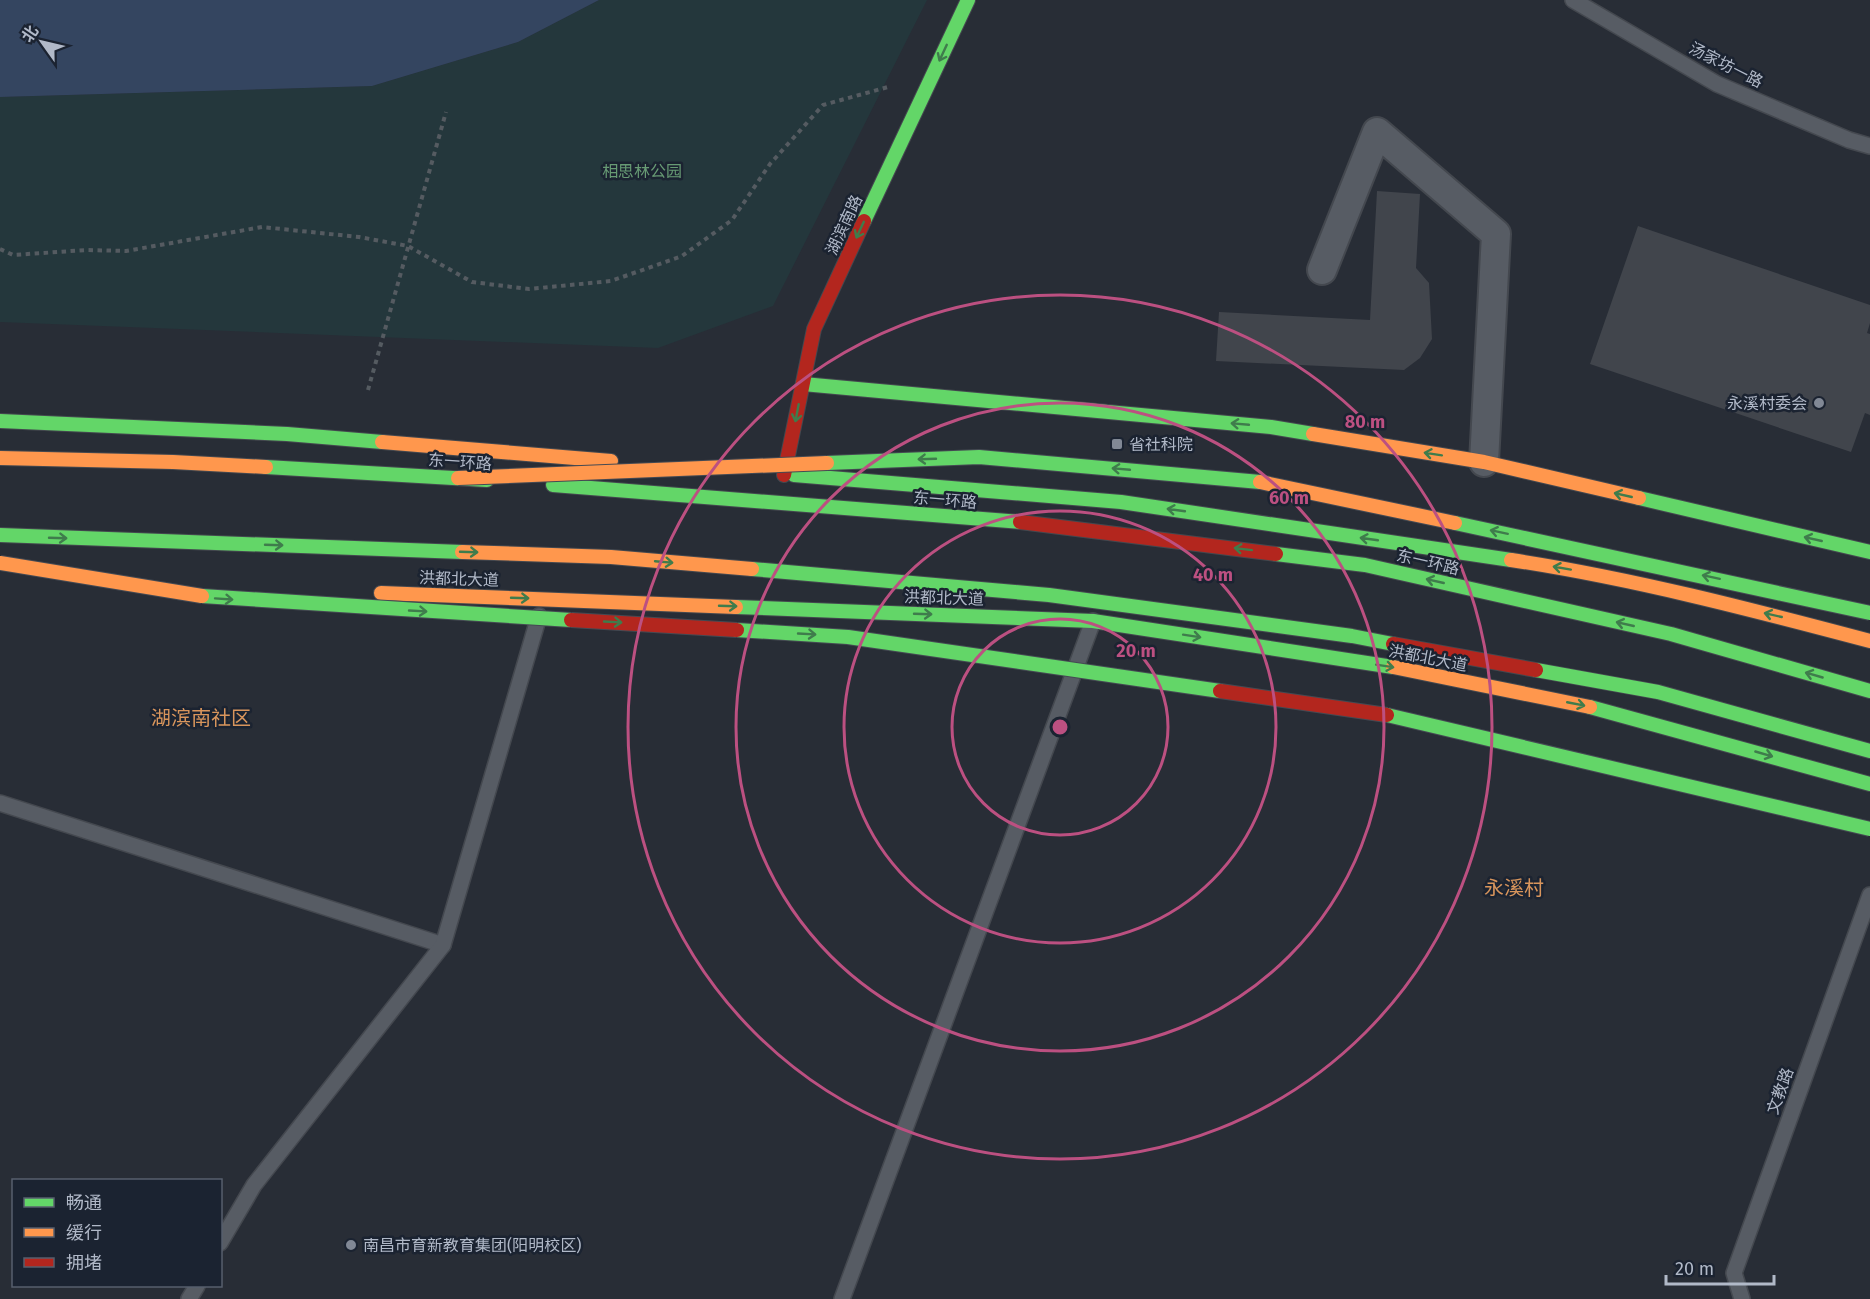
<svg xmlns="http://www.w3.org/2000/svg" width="1870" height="1299" font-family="'Fira Sans','Noto Sans SC',sans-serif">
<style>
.green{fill:#24373c}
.water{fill:#344560}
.building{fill:#41454c}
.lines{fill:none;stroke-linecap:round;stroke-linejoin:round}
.lane-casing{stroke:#44484f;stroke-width:18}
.street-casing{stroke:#44484f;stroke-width:32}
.fast-casing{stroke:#44484f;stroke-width:16}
.slow-casing{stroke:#44484f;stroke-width:16}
.jam-casing{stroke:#44484f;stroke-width:16}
.path{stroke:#555b61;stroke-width:4;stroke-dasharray:4.5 4.5;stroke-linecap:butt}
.lane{stroke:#575c64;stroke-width:15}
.street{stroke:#575c64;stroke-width:28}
.fast{stroke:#63d668;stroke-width:14}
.slow{stroke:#ff974d;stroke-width:14}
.jam{stroke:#b3261e;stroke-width:14}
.fast-bridge-casing{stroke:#454a53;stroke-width:16;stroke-linecap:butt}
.slow-bridge-casing{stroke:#454a53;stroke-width:16;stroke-linecap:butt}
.jam-bridge-casing{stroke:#454a53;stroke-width:16;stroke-linecap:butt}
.fast-bridge{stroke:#63d668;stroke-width:14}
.slow-bridge{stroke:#ff974d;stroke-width:14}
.jam-bridge{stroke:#b3261e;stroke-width:14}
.oneway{stroke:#3f7c4c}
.ring{fill:none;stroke:#bc5081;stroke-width:3}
.poi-dot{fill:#818895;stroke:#1b2331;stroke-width:2}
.labels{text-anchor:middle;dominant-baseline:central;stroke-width:5;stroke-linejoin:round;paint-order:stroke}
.street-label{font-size:16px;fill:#b1b9c8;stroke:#1b2331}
.park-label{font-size:16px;fill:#679a74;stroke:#1b2331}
.poi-label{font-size:16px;fill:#b1b9c8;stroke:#1b2331;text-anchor:start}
.quarter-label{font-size:20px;fill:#d8955c;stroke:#1b2331}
.centre{fill:#bc5081;stroke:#1b2331;stroke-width:3}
.ring-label{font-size:18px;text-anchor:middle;font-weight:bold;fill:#bc5081;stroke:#1b2331;stroke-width:5;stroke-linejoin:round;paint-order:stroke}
</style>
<rect width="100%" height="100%" fill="#282d36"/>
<!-- green -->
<path class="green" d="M599,0H927L773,306L658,348L0,322V97L372,86L518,42Z"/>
<!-- water -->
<path class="water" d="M0,0H599L518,42L372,86L0,97Z"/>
<!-- building -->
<g class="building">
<path d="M1377,191L1420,194L1416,268L1429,283L1432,339L1420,358L1404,370L1216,361L1219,312L1370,320Z"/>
<path d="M1638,226L1870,305V323L1867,333L1870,334V415L1865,413L1851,452L1590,364Z"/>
</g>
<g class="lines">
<defs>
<g id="lane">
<path d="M1573,0L1717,84L1849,140L1870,146"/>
<path d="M0,803L443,945"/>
<path d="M220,1243L254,1185L443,945L539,616"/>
<path d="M189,1299L197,1286"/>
<path d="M842,1299L1093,621"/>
<path d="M1742,1299L1734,1273L1870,895"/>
</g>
<path id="street" d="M1322,270L1377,132L1496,234L1484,462"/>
<g id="fast">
<path d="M864,221L968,0"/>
<path d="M803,384L1271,427L1313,434"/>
<path d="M0,421L287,434L382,442"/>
<path d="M266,467L487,480"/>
<path d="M794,475L1121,502L1511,560"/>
<path d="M553,485L1020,522"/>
<path d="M1639,498L1870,552"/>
<path d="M0,535L462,552"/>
<path d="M1276,554L1365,565L1671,634L1870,691"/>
<path d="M752,569L1049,595L1352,636L1393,644"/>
<path d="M736,607L1093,621L1393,667"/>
<path d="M1536,670L1658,692L1870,751"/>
<path d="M1590,707L1870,784"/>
</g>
<g id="slow">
<path d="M1313,434L1484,462L1639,498"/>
<path d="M382,442L611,461"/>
<path d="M0,458L173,462L266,467"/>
<path d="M462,552L611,557L752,569"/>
<path d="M1511,560C1631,578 1753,610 1870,641"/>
<path d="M381,593L736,607"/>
<path d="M1393,667L1590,707"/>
</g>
<g id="jam">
<path d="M784,475L814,329L864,221"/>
<path d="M1020,522L1276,554"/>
<path d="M1393,644L1536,670"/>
</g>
</defs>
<!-- lane casing -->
<use href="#lane" class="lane-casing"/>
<!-- street casing -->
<use href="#street" class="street-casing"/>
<!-- fast casing -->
<use href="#fast" class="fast-casing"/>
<!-- slow casing -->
<use href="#slow" class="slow-casing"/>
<!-- jam casing -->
<use href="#jam" class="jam-casing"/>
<!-- path -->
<g class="path">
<path d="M0,249L13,255L87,250L126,251L262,227L359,237L408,246L472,282L529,289L611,281L682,256L732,220L770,164L823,105L888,87"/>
<path d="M368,390L446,112"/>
</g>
<!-- lane -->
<use href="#lane" class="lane"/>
<!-- street -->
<use href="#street" class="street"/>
<!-- fast -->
<use href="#fast" class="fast"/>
<!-- slow -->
<use href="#slow" class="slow"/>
<!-- jam -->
<use href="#jam" class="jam"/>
<defs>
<g id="fast-bridge">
<path d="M827,463L979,457L1260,482"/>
<path d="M1455,523L1870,613"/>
<path d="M202,596L571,620"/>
<path d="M737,630L848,637L1220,691"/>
<path d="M1387,715L1870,829"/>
</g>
<g id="slow-bridge">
<path d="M458,478L827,463"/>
<path d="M1260,482L1455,523"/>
<path d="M0,563L202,596"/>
</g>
<g id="jam-bridge">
<path d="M571,620L737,630"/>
<path d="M1220,691L1387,715"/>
</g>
</defs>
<!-- fast-bridge casing -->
<use href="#fast-bridge" class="fast-bridge-casing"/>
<!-- slow-bridge casing -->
<use href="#slow-bridge" class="slow-bridge-casing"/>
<!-- jam-bridge casing -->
<use href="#jam-bridge" class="jam-bridge-casing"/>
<!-- fast-bridge -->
<use href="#fast-bridge" class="fast-bridge"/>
<!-- slow-bridge -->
<use href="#slow-bridge" class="slow-bridge"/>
<!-- jam-bridge -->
<use href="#jam-bridge" class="jam-bridge"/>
</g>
<!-- one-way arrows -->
<defs><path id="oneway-shaft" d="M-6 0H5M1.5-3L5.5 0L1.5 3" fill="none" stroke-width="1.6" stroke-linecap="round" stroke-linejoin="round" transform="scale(1.5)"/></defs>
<g class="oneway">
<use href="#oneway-shaft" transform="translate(943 53) rotate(115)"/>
<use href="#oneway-shaft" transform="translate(860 230) rotate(115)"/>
<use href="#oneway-shaft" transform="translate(797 413) rotate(101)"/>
<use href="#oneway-shaft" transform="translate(1240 424) rotate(-175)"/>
<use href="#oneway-shaft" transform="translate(1433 454) rotate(-171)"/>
<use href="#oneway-shaft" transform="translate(927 459) rotate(178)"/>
<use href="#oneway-shaft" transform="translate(1121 469) rotate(-175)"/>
<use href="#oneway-shaft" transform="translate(1623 495) rotate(-167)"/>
<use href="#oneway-shaft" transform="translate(1176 510) rotate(-172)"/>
<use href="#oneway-shaft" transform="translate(1499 532) rotate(-168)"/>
<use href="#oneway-shaft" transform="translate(58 538) rotate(2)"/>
<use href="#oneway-shaft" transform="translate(1369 539) rotate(-172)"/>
<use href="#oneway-shaft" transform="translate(1813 539) rotate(-167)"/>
<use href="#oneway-shaft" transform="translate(274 545) rotate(2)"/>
<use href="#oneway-shaft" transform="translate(1243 549) rotate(-173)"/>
<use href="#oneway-shaft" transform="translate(469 552) rotate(2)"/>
<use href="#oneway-shaft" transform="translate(664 562) rotate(5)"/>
<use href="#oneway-shaft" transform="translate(1562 568) rotate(-170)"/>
<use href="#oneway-shaft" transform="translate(1711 577) rotate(-168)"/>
<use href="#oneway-shaft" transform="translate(1435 581) rotate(-167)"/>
<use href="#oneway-shaft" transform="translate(520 598) rotate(2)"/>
<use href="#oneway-shaft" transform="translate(224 599) rotate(4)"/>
<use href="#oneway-shaft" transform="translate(728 606) rotate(2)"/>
<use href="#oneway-shaft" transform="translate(418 611) rotate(3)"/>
<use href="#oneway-shaft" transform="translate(923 614) rotate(2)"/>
<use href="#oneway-shaft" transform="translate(1773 615) rotate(-167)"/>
<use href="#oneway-shaft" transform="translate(613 622) rotate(3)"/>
<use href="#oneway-shaft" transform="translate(1625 624) rotate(-167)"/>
<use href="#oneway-shaft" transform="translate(807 634) rotate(3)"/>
<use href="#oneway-shaft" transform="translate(1192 636) rotate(9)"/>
<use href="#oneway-shaft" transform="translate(1385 666) rotate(9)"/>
<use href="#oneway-shaft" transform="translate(1814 675) rotate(-164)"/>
<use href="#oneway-shaft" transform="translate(1576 704) rotate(11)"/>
<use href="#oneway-shaft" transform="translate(1764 754) rotate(16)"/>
</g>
<!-- distance rings -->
<g class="ring">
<circle cx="1060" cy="727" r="108"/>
<circle cx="1060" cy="727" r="216"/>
<circle cx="1060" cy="727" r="324"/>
<circle cx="1060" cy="727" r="432"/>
</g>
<!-- markers -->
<g class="poi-dot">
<circle cx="1819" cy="403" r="6"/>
<rect x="1111" y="438" width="12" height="12" rx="3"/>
<circle cx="351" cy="1245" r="6"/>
</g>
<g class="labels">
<!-- street labels -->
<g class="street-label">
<text transform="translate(1726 65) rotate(27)">汤家坊一路</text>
<text transform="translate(844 225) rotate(-65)">湖滨南路</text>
<text transform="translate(460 462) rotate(4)">东一环路</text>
<text transform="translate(945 500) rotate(5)">东一环路</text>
<text transform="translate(1428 562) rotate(13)">东一环路</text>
<text transform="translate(459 579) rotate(2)">洪都北大道</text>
<text transform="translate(944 598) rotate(2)">洪都北大道</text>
<text transform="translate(1428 658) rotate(11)">洪都北大道</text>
<text transform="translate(1780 1091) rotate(-70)">文教路</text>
</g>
<!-- park labels -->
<g class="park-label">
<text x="642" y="171">相思林公园</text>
</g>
<!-- poi labels -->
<g class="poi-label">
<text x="1807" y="403" text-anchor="end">永溪村委会</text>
<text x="1129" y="444">省社科院</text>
<text x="363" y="1245">南昌市育新教育集团(阳明校区)</text>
</g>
<!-- quarter labels -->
<g class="quarter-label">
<text x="201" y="718">湖滨南社区</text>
<text x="1514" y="888">永溪村</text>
</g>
</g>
<circle cx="1060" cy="727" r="9" class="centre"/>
<g class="ring-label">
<text x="1365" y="428">80 m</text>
<text x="1289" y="504">60 m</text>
<text x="1213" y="581">40 m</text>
<text x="1136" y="657">20 m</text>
</g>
<!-- legend -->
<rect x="12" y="1179" width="210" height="108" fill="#1b2331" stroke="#575f6d" stroke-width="1.5"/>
<rect x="24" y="1198" width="30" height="9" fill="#63d668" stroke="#575f6d" stroke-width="1.5"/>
<text x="66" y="1209" font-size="18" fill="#b1b9c8">畅通</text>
<rect x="24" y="1228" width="30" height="9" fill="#ff974d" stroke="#575f6d" stroke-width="1.5"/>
<text x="66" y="1239" font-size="18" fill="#b1b9c8">缓行</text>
<rect x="24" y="1258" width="30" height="9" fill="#b3261e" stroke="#575f6d" stroke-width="1.5"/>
<text x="66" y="1269" font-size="18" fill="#b1b9c8">拥堵</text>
<!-- north arrow -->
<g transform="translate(42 42) rotate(304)" stroke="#1b2331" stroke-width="4.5" paint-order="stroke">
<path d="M0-4.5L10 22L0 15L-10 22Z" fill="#b1b9c8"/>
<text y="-9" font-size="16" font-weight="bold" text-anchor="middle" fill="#b1b9c8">北</text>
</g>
<!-- scale -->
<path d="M1666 1275v9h108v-9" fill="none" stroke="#b1b9c8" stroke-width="3"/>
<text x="1675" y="1275" font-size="18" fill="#b1b9c8" stroke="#1b2331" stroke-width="4.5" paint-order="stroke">20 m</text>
</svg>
